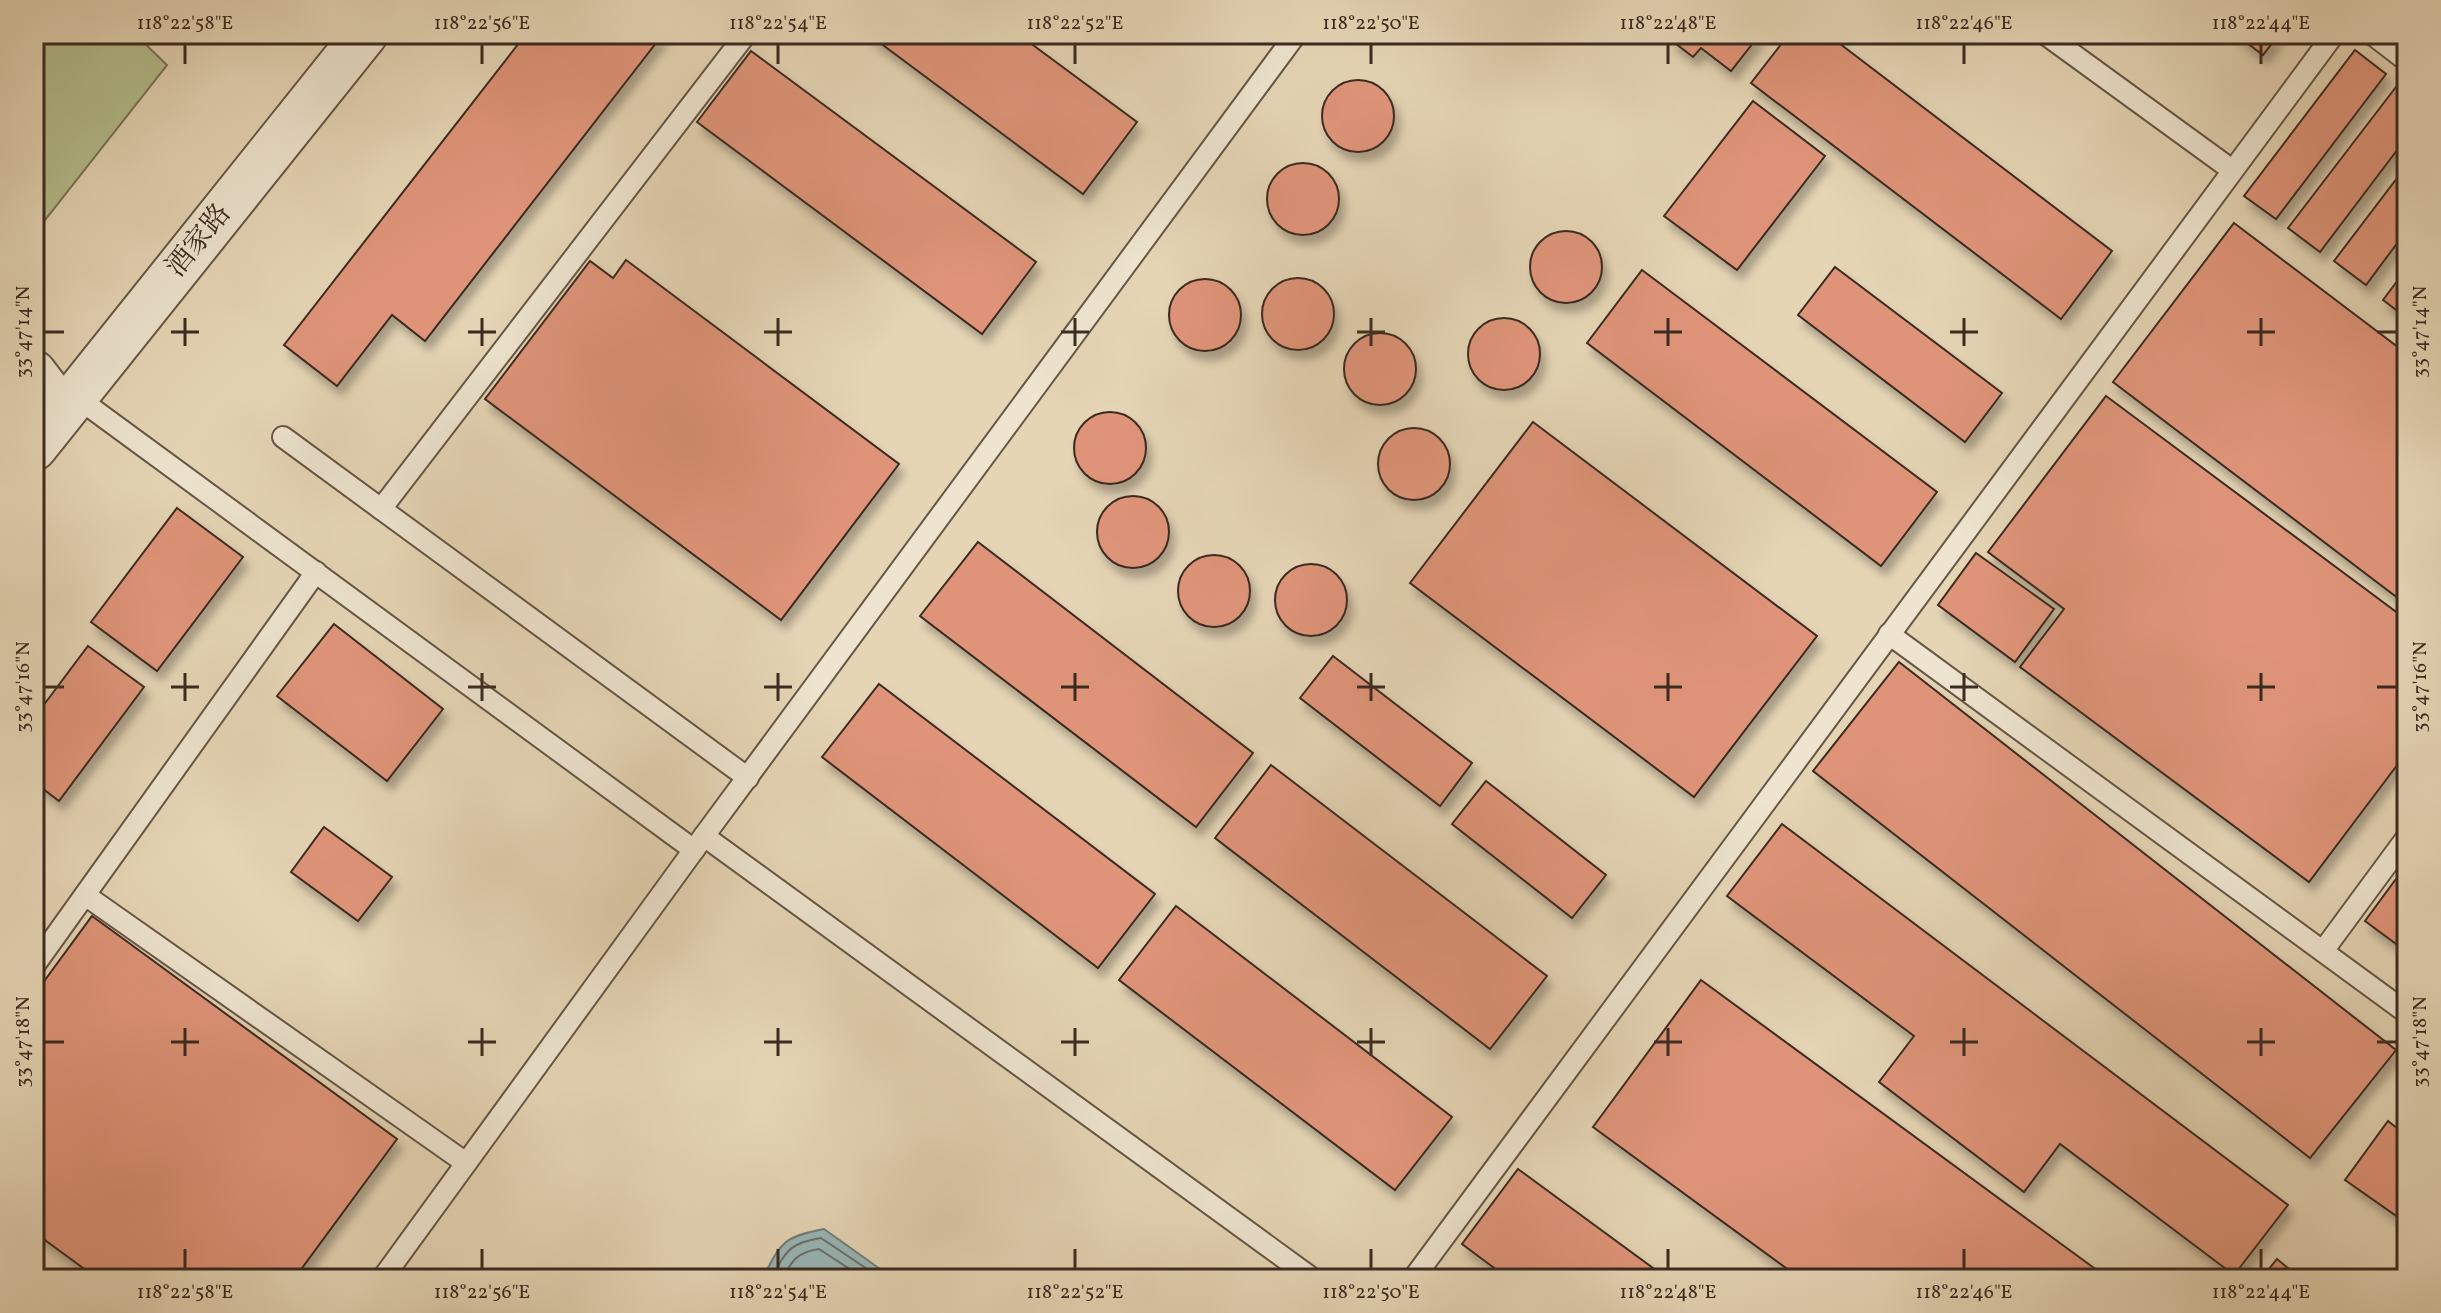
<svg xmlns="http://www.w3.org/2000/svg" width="2441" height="1313" font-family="Vollkorn,'Noto Serif SC',serif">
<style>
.green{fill:#b5bd8d;stroke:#787456;stroke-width:2}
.water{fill:#99b6b7;stroke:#737e7b;stroke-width:2}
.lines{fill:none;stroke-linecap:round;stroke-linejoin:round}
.shore{stroke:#6a706c;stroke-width:2}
.building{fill:#df9479;stroke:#3b2b20;stroke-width:2;filter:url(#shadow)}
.service-casing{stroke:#665645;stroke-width:24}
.tertiary-casing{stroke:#665645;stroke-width:48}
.service{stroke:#eee4cf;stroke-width:20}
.tertiary{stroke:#eee4cf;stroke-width:44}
.ticks{fill:none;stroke:#3b2b20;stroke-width:3}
.labels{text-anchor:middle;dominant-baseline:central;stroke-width:7;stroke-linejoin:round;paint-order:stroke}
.street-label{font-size:28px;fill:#3b2b20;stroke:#eee4cf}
.neatline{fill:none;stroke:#3b2b20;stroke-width:3}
.ticks-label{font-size:20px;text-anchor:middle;fill:#3b2b20}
</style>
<defs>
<filter id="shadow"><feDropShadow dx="5" dy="9" stdDeviation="4" flood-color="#0004"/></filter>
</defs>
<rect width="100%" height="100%" fill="#e5d5b5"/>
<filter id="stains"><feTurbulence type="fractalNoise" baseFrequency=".0025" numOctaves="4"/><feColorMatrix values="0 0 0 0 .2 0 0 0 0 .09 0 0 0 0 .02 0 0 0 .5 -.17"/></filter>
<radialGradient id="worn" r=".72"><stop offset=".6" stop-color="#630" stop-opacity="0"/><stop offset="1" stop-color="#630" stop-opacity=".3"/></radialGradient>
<!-- green -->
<path class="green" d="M34,34H135L167,65L34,234Z"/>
<!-- water -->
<path class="water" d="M824,1229L894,1279H762C781,1243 782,1237 824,1229Z"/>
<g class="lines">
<!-- shore -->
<g class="shore">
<path d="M771,1279C786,1251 789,1243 821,1238L882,1279"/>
<path d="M782,1279C792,1260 798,1252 819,1249L865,1279"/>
</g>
</g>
<!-- building -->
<g class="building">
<path d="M526,34H663L425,341L392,315L337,386L284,345Z"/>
<path d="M868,34H1018L1137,122L1083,194Z"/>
<path d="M1676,34H1760L1731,71L1701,48L1693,57L1671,40Z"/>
<path d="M1789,34H1827L2112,251L2061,319L1751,83Z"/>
<path d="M2235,34H2279L2263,55Z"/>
<path d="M2355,50L2386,74L2276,219L2244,196Z"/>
<path d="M751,51L1036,262L982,334L697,122Z"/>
<circle cx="1358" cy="116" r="36"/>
<path d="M2399,83L2407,88V137L2320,252L2288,228Z"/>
<path d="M1753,101L1825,156L1737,270L1664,216Z"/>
<circle cx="1303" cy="199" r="36"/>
<path d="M2407,165V230L2366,285L2334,261Z"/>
<path d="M2234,223L2407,354V605L2113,382Z"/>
<circle cx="1566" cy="267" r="36"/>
<path d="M626,260L899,464L781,620L485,399L590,261L613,278Z"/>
<path d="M1835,267L2002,393L1965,442L1798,315Z"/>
<path d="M2407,268V318L2383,300Z"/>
<path d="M1642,270L1937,492L1881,566L1587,343Z"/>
<circle cx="1298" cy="314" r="36"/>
<circle cx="1205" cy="315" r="36"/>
<circle cx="1504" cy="354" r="36"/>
<circle cx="1380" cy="369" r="36"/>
<path d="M2106,396L2407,620V752L2309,882L2020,667L2064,609L1988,552Z"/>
<circle cx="1110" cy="448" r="36"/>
<path d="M1533,422L1817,636L1694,797L1410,583Z"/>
<circle cx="1414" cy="464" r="36"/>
<circle cx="1133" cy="532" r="36"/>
<path d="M177,508L243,557L157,671L91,622Z"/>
<path d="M978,542L1253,753L1196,827L920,616Z"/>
<path d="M1976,553L2054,609L2015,662L1938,605Z"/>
<circle cx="1214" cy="591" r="36"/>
<circle cx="1311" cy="600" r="36"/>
<path d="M334,624L443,709L387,781L277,696Z"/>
<path d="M88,646L144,687L59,801L34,782V718Z"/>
<path d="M1333,656L1472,763L1440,806L1300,698Z"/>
<path d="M1899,662L2396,1050L2310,1158L1813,771Z"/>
<path d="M879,684L1155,894L1098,968L822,757Z"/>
<path d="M1271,765L1547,976L1490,1049L1215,838Z"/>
<path d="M1486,781L1606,875L1572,918L1452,824Z"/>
<path d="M1782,824L2288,1205L2234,1275L2060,1144L2024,1192L1879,1082L1914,1036L1727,896Z"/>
<path d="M324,827L392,877L358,921L291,872Z"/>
<path d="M2407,864V952L2365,921Z"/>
<path d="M1176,906L1452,1117L1395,1190L1119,980Z"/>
<path d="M92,916L397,1139L294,1279H98L34,1232V995Z"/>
<path d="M1701,980L2109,1279H1801L1593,1127Z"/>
<path d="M2388,1121L2407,1136V1219L2405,1222L2345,1180Z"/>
<path d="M1518,1169L1668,1279H1509L1462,1244Z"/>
<path d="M2277,1259L2301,1279H2261Z"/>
<path d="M1113,1270L1124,1279H1106Z"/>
</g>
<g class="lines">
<defs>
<g id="service">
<path d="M2045,34L2232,170"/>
<path d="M2372,34L2407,61"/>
<path d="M75,396L694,850"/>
<path d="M283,437L748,778"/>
<path d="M381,509L746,34"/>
<path d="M1889,634L2407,1013"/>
<path d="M704,836L1313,1279"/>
<path d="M85,895L466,1163"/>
<path d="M2323,951L2407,837"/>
<path d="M34,966L316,572"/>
<path d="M382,1279L704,836L1296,34"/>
<path d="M1413,1279L2334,34"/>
</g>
<g id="tertiary">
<path d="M34,373L63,411"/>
<path d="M34,448L365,34"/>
</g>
</defs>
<!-- service casing -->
<use href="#service" class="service-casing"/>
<!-- tertiary casing -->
<use href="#tertiary" class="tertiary-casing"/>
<!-- service -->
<use href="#service" class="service"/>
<!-- tertiary -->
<use href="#tertiary" class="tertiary"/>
</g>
<!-- ticks -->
<path class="ticks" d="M185,44V64M482,44V64M778,44V64M1075,44V64M1371,44V64M1668,44V64M1964,44V64M2261,44V64M185,318V346M482,318V346M778,318V346M1075,318V346M1371,318V346M1668,318V346M1964,318V346M2261,318V346M44,332H64M171,332H199M468,332H496M764,332H792M1061,332H1089M1357,332H1385M1654,332H1682M1950,332H1978M2247,332H2275M2377,332H2397M185,673V701M482,673V701M778,673V701M1075,673V701M1371,673V701M1668,673V701M1964,673V701M2261,673V701M44,687H64M171,687H199M468,687H496M764,687H792M1061,687H1089M1357,687H1385M1654,687H1682M1950,687H1978M2247,687H2275M2377,687H2397M185,1028V1056M482,1028V1056M778,1028V1056M1075,1028V1056M1371,1028V1056M1668,1028V1056M1964,1028V1056M2261,1028V1056M44,1042H64M171,1042H199M468,1042H496M764,1042H792M1061,1042H1089M1357,1042H1385M1654,1042H1682M1950,1042H1978M2247,1042H2275M2377,1042H2397M185,1249V1269M482,1249V1269M778,1249V1269M1075,1249V1269M1371,1249V1269M1668,1249V1269M1964,1249V1269M2261,1249V1269"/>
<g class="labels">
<!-- street labels -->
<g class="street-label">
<text transform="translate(199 241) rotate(-51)">酒家路</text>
</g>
</g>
<!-- margin -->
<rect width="2441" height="1313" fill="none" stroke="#e5d5b5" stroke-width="88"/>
<rect x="44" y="44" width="2353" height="1225" class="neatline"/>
<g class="ticks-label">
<text x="185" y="29">118°22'58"E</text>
<text x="482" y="29">118°22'56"E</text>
<text x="778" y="29">118°22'54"E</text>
<text x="1075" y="29">118°22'52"E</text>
<text x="1371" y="29">118°22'50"E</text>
<text x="1668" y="29">118°22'48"E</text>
<text x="1964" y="29">118°22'46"E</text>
<text x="2261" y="29">118°22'44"E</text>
<text transform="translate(2419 332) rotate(-90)" y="7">33°47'14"N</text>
<text transform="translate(22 332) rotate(-90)" y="7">33°47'14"N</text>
<text transform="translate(2419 687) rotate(-90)" y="7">33°47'16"N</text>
<text transform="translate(22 687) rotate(-90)" y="7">33°47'16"N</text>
<text transform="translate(2419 1042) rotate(-90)" y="7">33°47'18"N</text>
<text transform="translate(22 1042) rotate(-90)" y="7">33°47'18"N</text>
<text x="185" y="1298">118°22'58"E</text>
<text x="482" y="1298">118°22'56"E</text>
<text x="778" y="1298">118°22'54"E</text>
<text x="1075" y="1298">118°22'52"E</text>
<text x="1371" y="1298">118°22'50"E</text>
<text x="1668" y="1298">118°22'48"E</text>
<text x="1964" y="1298">118°22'46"E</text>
<text x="2261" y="1298">118°22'44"E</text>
</g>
<rect width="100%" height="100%" filter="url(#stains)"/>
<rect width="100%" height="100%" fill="url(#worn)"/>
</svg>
